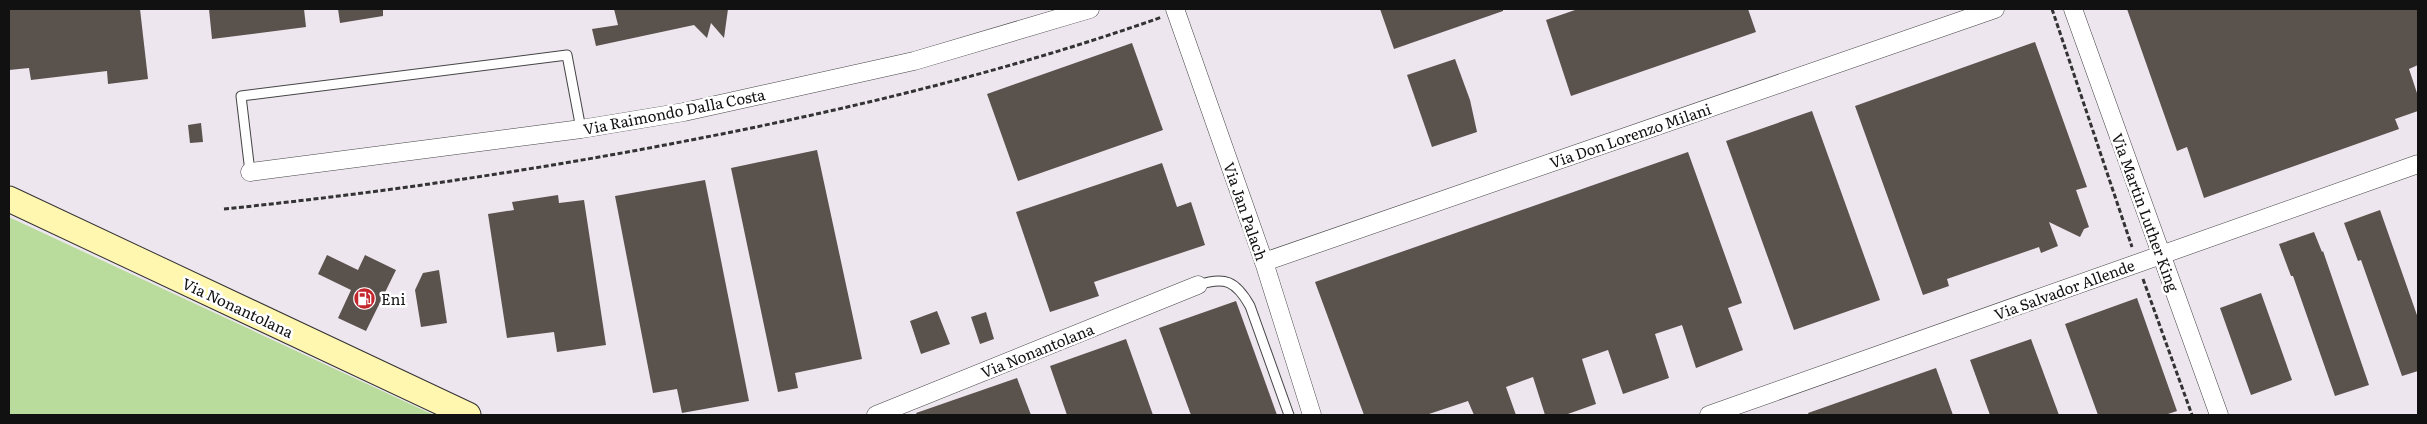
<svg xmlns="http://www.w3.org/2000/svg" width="2427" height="424" font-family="Literata,serif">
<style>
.industrial{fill:#eee6ef}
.forest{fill:#b9dc9c}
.building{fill:#5a524d}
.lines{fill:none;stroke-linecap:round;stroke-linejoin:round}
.service-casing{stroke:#444;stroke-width:11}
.minor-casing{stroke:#444;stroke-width:19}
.secondary-casing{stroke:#333;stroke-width:27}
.path{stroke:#333;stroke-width:3;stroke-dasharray:5 2.5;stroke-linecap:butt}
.service{stroke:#fff;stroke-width:9}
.minor{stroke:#fff;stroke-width:18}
.secondary{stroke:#fff6b0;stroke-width:25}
.labels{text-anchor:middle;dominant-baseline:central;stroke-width:5;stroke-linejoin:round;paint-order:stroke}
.street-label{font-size:15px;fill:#111;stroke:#fff}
.poi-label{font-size:15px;fill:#111;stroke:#fff;text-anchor:start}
</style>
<rect width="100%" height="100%" fill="#fffdf5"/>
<!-- industrial -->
<path class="industrial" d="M9,9H2418V415H434L9,217Z"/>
<!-- forest -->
<path class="forest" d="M9,217L434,415H9Z"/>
<!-- building -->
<g class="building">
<path d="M9,9H140L148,79L108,84L107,71L31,80L29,68L9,70Z"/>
<path d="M209,9H304L306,27L212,39Z"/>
<path d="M338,9H383V16L340,23Z"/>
<path d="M614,9H728L724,38L711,23L707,38L694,25L596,46L592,29L618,25Z"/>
<path d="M1380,9H1503V11L1394,49Z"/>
<path d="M1578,9H1748L1756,32L1571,96L1546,20Z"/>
<path d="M2127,9H2418V65L2409,69L2418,96V111L2395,119L2399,129L2204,198L2187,147L2177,151Z"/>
<path d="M2035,42L2087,187L2076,190L2089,227L2084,229L2080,237L2049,222L2058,246L2041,253L2039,247L1947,279L1949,286L1923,295L1855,106Z"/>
<path d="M1132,43L1163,130L1018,181L987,94Z"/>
<path d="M1455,59L1470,100L1477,132L1432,147L1407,75Z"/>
<path d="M1812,111L1880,300L1794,330L1726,141Z"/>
<path d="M201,123L203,142L190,143L188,125Z"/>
<path d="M817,150L862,359L795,373L798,388L778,392L731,168Z"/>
<path d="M1688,152L1742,303L1728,308L1743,350L1696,368L1682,325L1655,334L1669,378L1623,394L1608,350L1582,359L1596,404L1565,415H1545L1533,377L1506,387L1516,415H1474L1468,401L1426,415H1364L1315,282Z"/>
<path d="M1162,163L1177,207L1191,202L1205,245L1094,282L1099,296L1050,312L1016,212Z"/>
<path d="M705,180L749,401L682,413L677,389L653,393L615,196Z"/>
<path d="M558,195L559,203L584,200L606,345L557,352L554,332L507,338L488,214L514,210L512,202Z"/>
<path d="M2380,210L2418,318V371L2402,376L2361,260L2358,261L2344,223Z"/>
<path d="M2314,232L2322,252L2323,251L2369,385L2335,396L2293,276H2291L2279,244Z"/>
<path d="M327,255L358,270L365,255L396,270L366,331L338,318L351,290L318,274Z"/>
<path d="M439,270L447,323L421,327L415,290L423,273Z"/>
<path d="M2261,293L2292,380L2251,395L2220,308Z"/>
<path d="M2137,298L2177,411L2165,415H2098L2065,324Z"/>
<path d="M1236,301L1277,415H1191L1159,328Z"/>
<path d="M937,311L950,344L921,354L910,321Z"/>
<path d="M986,312L994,339L980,344L971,317Z"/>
<path d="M1126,339L1153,415H1067L1050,366Z"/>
<path d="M2031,339L2059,415H1990L1970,360Z"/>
<path d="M1936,368L1953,415H1809L1808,413Z"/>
<path d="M1017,378L1031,415H917L916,413Z"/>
</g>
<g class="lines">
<defs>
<g id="service">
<path d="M250,172L241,96L567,55L581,129"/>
<path d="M1198,285C1225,276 1236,281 1250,306L1289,415"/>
</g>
<g id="minor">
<path d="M1175,9L1264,262L1312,415"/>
<path d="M2073,9L2219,415"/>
<path d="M250,172L581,129L684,112L914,61L1090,9"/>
<path d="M1264,262L1995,9"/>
<path d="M876,415L1198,285"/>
<path d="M1709,415L2418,164"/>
</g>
<path id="secondary" d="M9,199L468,415"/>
</defs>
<!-- service casing -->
<use href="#service" class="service-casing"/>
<!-- minor casing -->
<use href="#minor" class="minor-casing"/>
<!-- secondary casing -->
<use href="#secondary" class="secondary-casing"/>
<!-- path -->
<g class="path">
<path d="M2052,9L2132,247"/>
<path d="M224,209C381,193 537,170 691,140C851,109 1009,71 1162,17"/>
<path d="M2143,279L2192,415"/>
</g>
<!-- service -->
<use href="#service" class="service"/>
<!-- minor -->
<use href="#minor" class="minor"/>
<!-- secondary -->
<use href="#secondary" class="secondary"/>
</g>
<!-- icons -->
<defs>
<symbol id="fuel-disc" viewBox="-11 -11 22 22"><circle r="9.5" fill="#c4262e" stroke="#fff"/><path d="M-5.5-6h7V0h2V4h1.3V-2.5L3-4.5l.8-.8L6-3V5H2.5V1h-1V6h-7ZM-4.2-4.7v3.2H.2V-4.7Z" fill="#fff"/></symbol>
</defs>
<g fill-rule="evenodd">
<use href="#fuel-disc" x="352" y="286" width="25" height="25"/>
</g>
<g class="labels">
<!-- street labels -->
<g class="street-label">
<text transform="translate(674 111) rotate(-11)">Via Raimondo Dalla Costa</text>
<text transform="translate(1630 135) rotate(-19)">Via Don Lorenzo Milani</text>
<text transform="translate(1246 211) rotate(71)">Via Jan Palach</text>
<text transform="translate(2146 212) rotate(70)">Via Martin Luther King</text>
<text transform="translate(2064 289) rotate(-20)">Via Salvador Allende</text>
<text transform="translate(238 307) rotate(25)">Via Nonantolana</text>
<text transform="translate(1037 350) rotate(-22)">Via Nonantolana</text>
</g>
<!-- poi labels -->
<g class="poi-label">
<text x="381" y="298">Eni</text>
</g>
</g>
<!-- border -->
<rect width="2427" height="424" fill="none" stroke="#111111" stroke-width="20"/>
</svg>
